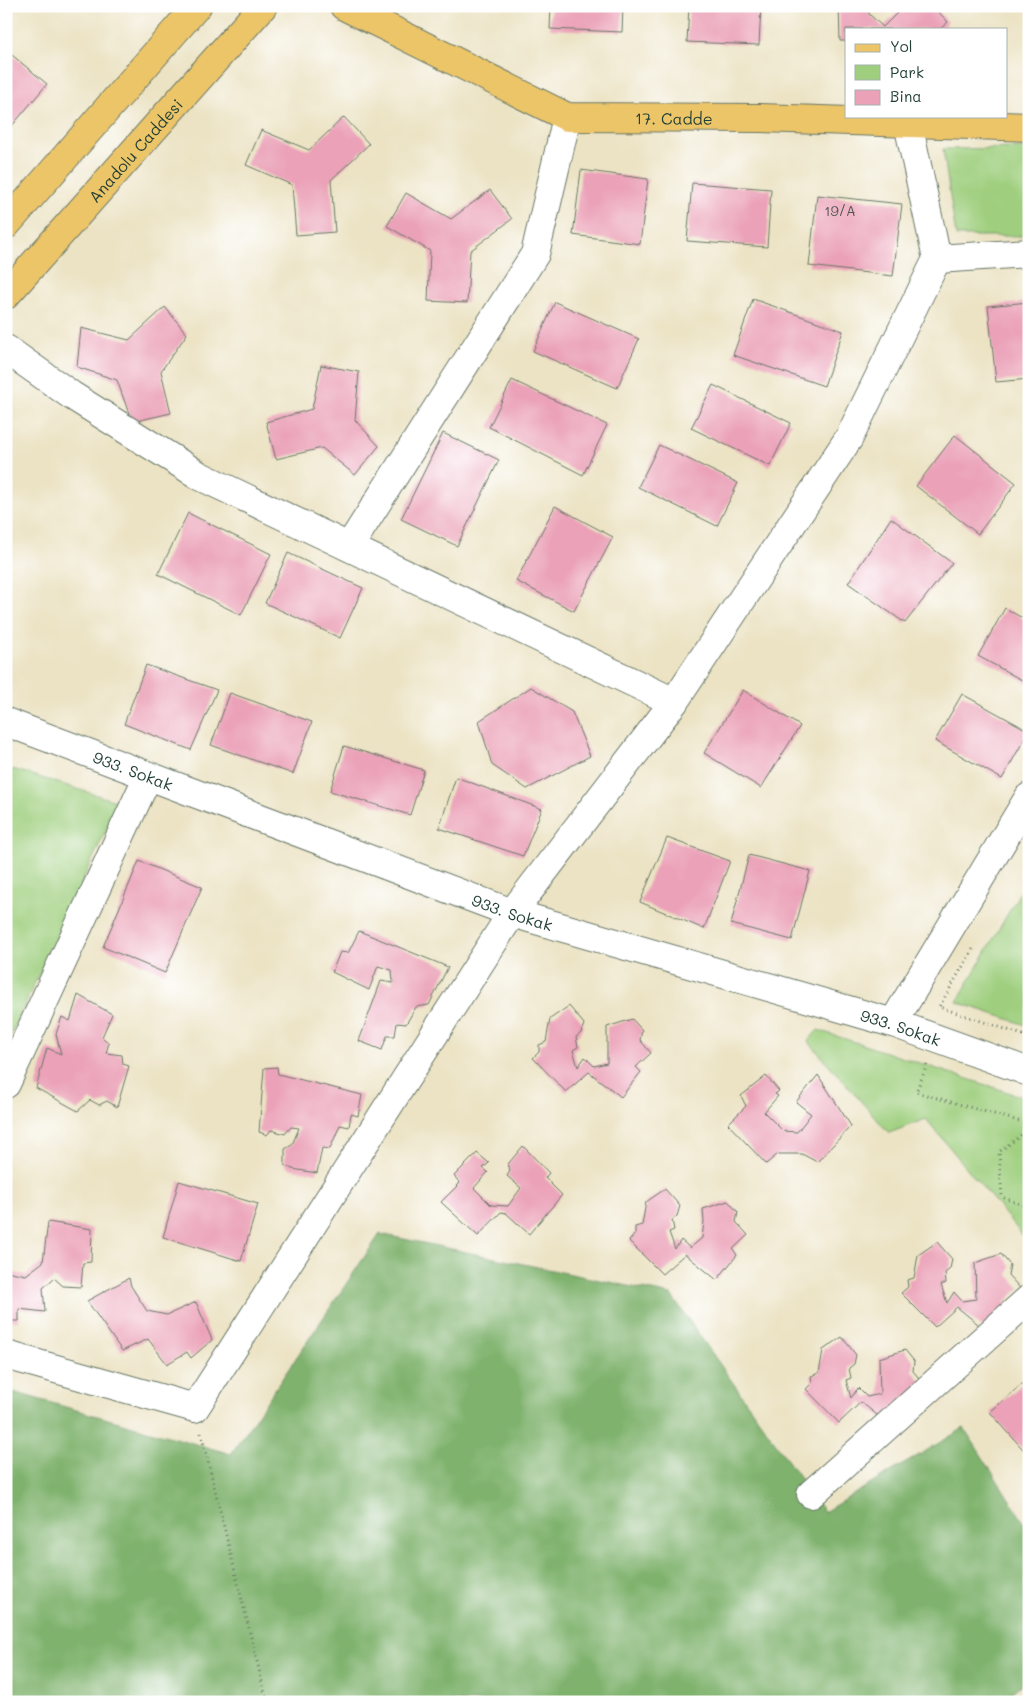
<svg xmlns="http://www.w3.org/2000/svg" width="1035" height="1708" font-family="Mali,sans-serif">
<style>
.green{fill:#9fcf7e;stroke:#5f8659}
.forest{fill:#7fb26d;stroke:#4f7850}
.building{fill:#eba1b8}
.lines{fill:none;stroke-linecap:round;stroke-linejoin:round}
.minor-casing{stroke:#677766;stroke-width:30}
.major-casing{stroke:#677766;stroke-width:30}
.path{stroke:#677766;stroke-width:3;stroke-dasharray:1 4;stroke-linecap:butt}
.minor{stroke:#fff;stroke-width:28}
.major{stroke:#edc569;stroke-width:28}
.labels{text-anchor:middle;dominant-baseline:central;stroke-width:4;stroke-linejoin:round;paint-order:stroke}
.number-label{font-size:14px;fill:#525655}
.street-label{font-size:16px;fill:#1f3d34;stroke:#fff}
</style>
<rect width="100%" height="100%" fill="#fff"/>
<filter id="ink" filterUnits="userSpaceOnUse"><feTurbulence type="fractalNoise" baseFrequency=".02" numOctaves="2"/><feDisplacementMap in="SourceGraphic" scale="10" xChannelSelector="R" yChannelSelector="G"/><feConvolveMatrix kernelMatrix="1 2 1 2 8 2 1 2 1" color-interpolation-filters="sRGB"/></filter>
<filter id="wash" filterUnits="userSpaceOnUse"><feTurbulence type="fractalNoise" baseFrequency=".0096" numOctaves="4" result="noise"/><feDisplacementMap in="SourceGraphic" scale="20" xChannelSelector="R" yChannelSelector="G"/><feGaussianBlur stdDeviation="1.12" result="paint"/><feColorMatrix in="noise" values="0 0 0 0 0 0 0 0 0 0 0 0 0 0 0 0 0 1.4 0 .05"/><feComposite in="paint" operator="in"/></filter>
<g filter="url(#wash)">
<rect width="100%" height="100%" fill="#ece3c4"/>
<!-- green -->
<g class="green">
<path d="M1029,148V236H956L943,149Z"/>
<path d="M13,769L119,802L6,1045V780Z"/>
<path d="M1029,877V1026L957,1002Z"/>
<path d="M818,1030L1029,1099V1243L926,1119L889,1133L808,1041Z"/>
</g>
<!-- forest -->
<path class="forest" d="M380,1234L671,1295L824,1512L964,1428L1029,1530V1678L1000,1702H6V1390L231,1454Z"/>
<g id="blocks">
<!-- building -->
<g class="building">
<path d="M551,6H623L622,32L550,29Z"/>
<path d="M689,6H761L759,45L687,42Z"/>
<path d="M839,6H870L869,14L883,27L904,6H933L948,22L940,29H846V41H840Z"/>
<path d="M6,50L47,84L6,133Z"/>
<path d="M344,117L369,144L331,180L335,232L296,235L292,185L246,165L261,130L309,150Z"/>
<path d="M581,170L648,179L640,244L573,235Z"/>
<path d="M692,183L771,189L767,247L687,241Z"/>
<path d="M490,190L512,219L470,251L467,303L428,301L430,251L387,226L406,193L451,219Z"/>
<path d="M817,195L902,204L893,276L809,266Z"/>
<path d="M753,299L843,331L824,386L733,355Z"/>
<path d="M555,302L639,339L617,388L533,351Z"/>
<path d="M1029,302V379L996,382L988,306Z"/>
<path d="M165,307L187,334L161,371L171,413L132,422L117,380L77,367L81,328L129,340Z"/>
<path d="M321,365L359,372L355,420L379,446L355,475L322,448L276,459L266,422L312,409Z"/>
<path d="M512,380L607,425L583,475L489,427Z"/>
<path d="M713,385L791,423L770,466L691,428Z"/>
<path d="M443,433L499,460L457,546L401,519Z"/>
<path d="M955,435L1016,483L978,534L916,486Z"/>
<path d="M659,445L738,483L717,526L638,487Z"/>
<path d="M555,506L613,537L574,611L516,581Z"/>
<path d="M188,513L271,554L241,615L158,574Z"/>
<path d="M891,518L952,563L905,623L848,583Z"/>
<path d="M288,553L363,588L340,638L265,603Z"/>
<path d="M1005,608L1029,622V684L978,656Z"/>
<path d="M146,665L217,690L191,750L124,724Z"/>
<path d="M531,687L572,712L590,756L527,789L492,765L479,721Z"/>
<path d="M743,690L800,726L761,788L704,753Z"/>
<path d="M230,693L312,722L293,774L211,745Z"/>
<path d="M962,694L1029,731L1002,779L935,741Z"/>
<path d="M344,746L424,770L410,815L330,791Z"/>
<path d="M456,777L542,809L523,856L439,828Z"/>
<path d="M667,838L730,861L704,929L640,902Z"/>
<path d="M749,855L810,871L792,940L731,924Z"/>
<path d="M139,861L202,887L165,973L103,947Z"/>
<path d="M359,931L448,967L429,1005L416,1007L406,1024L397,1023L395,1036H387L382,1050L359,1041L381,981L393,983L392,970L378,966L369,990L332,972L340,952L348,953Z"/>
<path d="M78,995L112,1014L102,1037L109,1043L106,1053L122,1055L123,1064L129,1066L117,1107L107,1101L99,1105L90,1100L78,1111L36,1088L47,1048L61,1054L56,1034L62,1017L70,1021Z"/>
<path d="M569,1006L584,1024L581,1033L576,1037L578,1047L573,1050L578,1067L585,1057L594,1066L607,1063V1027L632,1019L642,1030L640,1040L651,1053L636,1067L641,1072L621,1097L589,1072L566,1092L533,1058L539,1052V1045L546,1042L550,1019Z"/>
<path d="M277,1067L278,1074L362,1095L358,1116L351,1114L349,1127L340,1125L330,1149L322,1148L317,1173L292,1169L285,1165V1149L292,1145L299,1128L291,1127L285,1134L271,1130L267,1135L259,1132L264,1068Z"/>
<path d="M818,1075L851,1126L817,1162L802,1154H778L766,1164L728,1124L746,1106L741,1096L766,1076L779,1091L775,1094L778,1096L764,1112L783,1131L797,1132L811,1114L796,1102Z"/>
<path d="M523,1146L549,1173L545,1178L562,1195L529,1234L506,1213L501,1212L478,1236L441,1202L460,1183L454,1176L477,1153L489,1163L483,1168L488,1172L474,1188L491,1205L508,1206L521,1188L507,1176L510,1171L508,1164Z"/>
<path d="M179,1181L258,1204L241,1261L163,1237Z"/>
<path d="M665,1189L680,1206L677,1216L672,1220L674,1230L669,1232L675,1249L681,1240L690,1248L702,1238L704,1222L703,1209L728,1201L738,1212L736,1222L748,1235L733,1249L737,1255L717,1280L685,1254L662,1274L629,1241L635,1234V1227L642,1225L646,1202Z"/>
<path d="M48,1222L92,1229L91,1262L83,1263L81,1287L63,1286L54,1278L43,1288L45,1312L19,1309V1321H6V1271L26,1275L43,1262Z"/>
<path d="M937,1242L952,1259L950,1269L945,1273L946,1283L941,1285L947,1303L954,1292L962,1301L976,1299L975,1263L1001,1254L1010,1265L1008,1275L1020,1288L1005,1302L1010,1307L989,1333L957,1307L935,1327L901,1293L908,1287L907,1280L914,1278L918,1255Z"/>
<path d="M129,1278L131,1286L147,1311L167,1315L196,1302L212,1340L191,1358L187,1352L167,1364L148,1339L122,1351L87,1301Z"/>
<path d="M842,1337L856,1355L854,1364L849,1368L851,1378L846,1380L851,1398L858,1388L867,1397L880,1394L879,1358L905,1350L914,1361L913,1371L924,1384L893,1428L861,1402L839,1423L806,1389L812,1383L811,1376L819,1373L823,1350Z"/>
<path d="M1029,1378V1456L990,1412Z"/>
</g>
</g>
</g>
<g filter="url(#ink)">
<use href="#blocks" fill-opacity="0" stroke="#677766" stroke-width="1"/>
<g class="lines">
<defs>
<g id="minor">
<path d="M937,259L1029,253"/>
<path d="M6,349L71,395L200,476L674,702"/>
<path d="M349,547L535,254L567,117"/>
<path id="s1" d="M6,722L512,913L893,1023L1029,1072"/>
<path d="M893,1023L1029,797"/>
<path d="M6,1084L148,776"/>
<path d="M6,1355L195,1408L512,913L674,702L849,438L937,259L908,123"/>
<path d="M811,1494L1029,1299"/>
</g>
<g id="major">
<path id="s2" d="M344,6L567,117L760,118L1029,127"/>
<path d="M6,225L197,6"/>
<path id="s3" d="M6,295L263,6"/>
</g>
</defs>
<!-- minor casing -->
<use href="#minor" class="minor-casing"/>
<!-- major casing -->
<use href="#major" class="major-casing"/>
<!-- path -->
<g class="path">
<path d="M973,949L939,1007L1029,1037"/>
<path d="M927,1065L916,1092L1029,1124"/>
<path d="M1029,1129L999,1152L1002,1197L1029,1208"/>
<path d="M201,1433L267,1702"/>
</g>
<!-- minor -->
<use href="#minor" class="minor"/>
<!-- major -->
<use href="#major" class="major"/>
</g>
</g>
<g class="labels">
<!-- number labels -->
<g class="number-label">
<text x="840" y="210">19/A</text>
</g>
<!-- street labels -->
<g class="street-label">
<text stroke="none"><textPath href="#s2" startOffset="356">17. Cadde</textPath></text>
<text stroke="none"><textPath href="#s3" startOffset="194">Anadolu Caddesi</textPath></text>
<text stroke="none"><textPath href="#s1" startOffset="136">933. Sokak</textPath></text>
<text stroke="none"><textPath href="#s1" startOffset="541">933. Sokak</textPath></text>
<text stroke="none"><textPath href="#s1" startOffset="946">933. Sokak</textPath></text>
</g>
</g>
<!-- margin -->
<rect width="1035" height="1708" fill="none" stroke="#fff" stroke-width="25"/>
<!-- legend -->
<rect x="845" y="28" width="162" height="90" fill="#ffffff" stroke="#a5b1ae"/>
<rect x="855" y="44" width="25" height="8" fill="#edc569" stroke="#a5b1ae"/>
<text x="890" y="52" font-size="15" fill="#1f3d34">Yol</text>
<rect x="855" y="65" width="25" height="15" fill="#9fcf7e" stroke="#a5b1ae"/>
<text x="890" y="78" font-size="15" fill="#1f3d34">Park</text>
<rect x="855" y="90" width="25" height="15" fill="#eba1b8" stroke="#a5b1ae"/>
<text x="890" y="102" font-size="15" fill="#1f3d34">Bina</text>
</svg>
